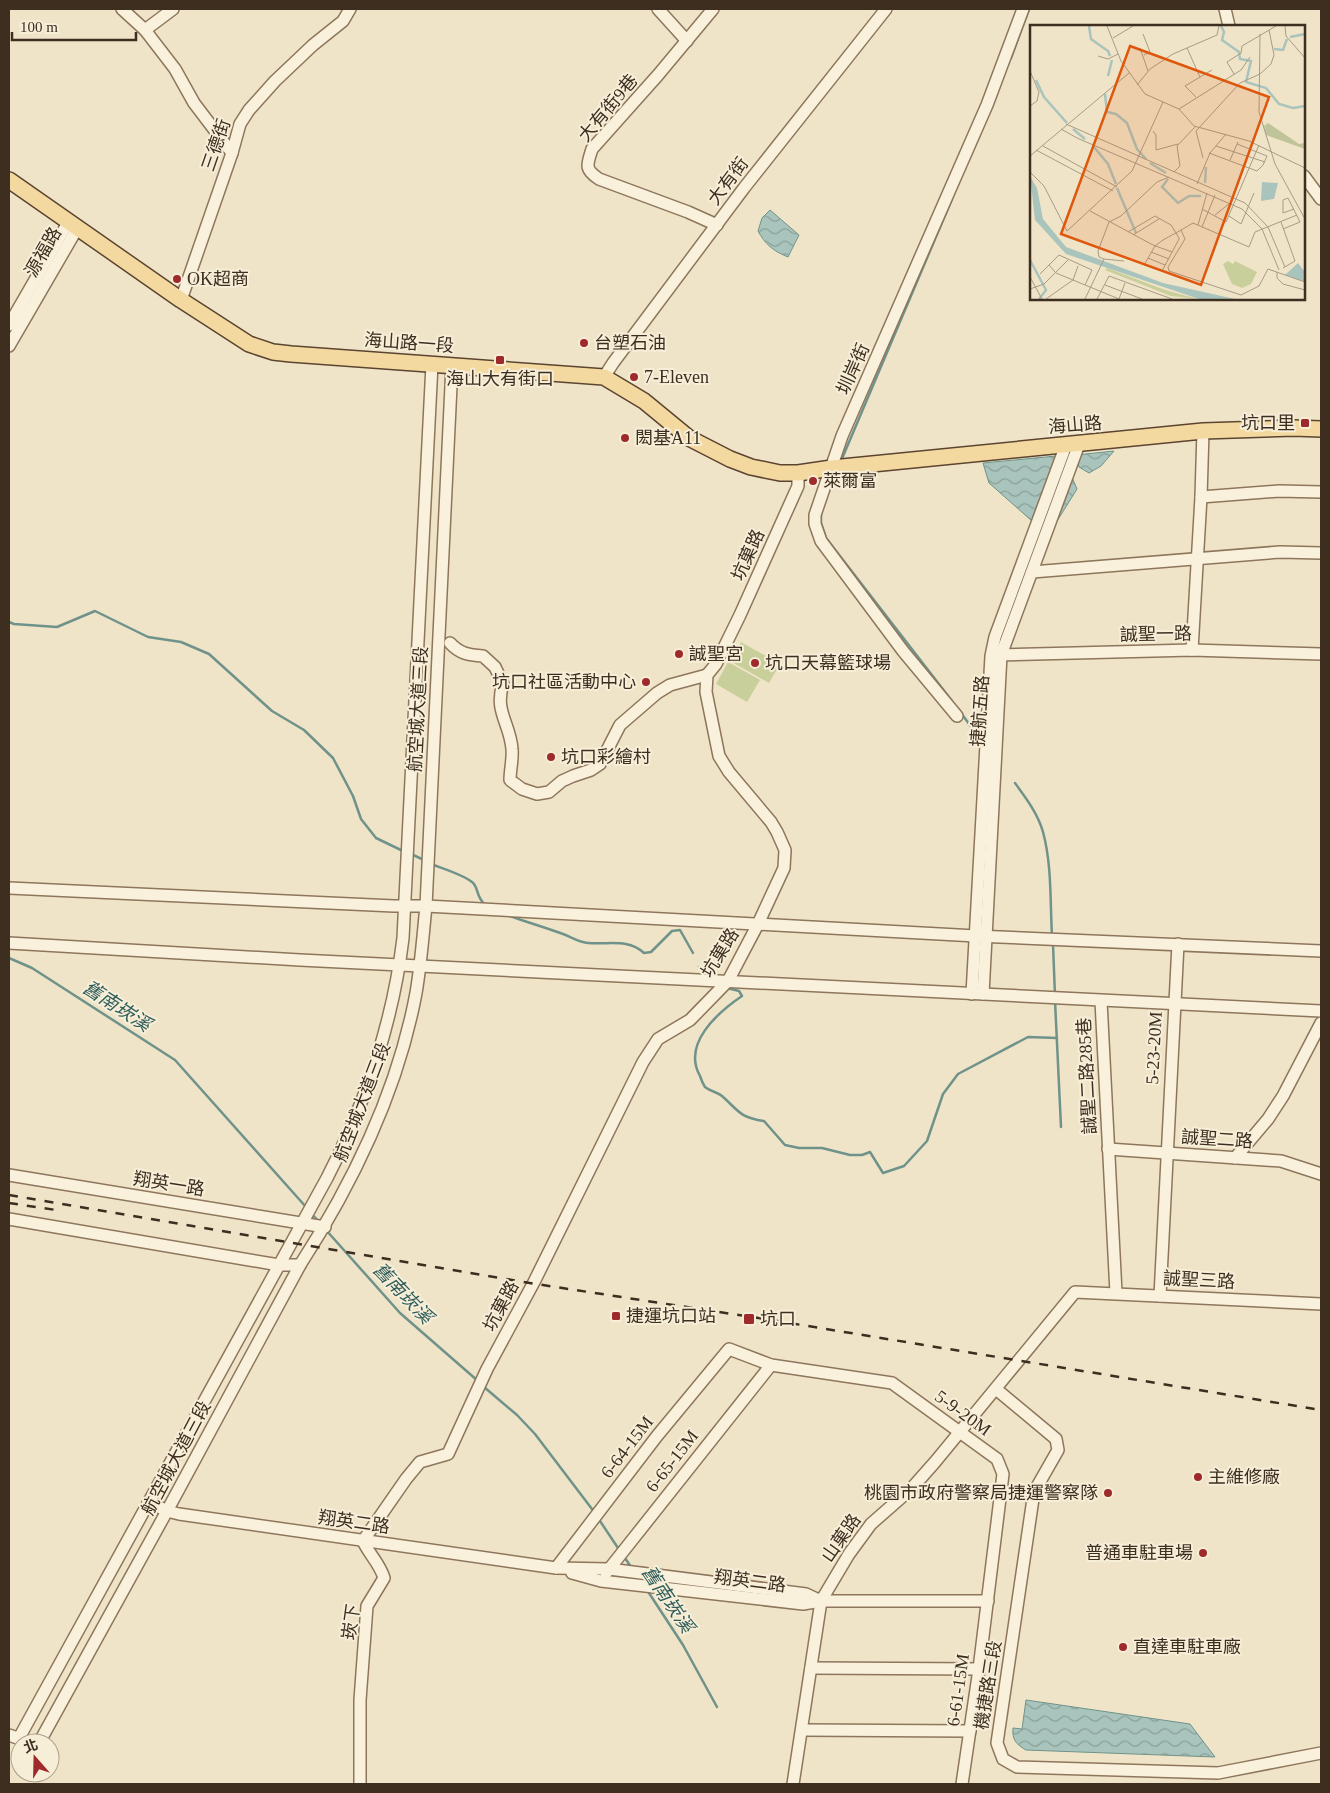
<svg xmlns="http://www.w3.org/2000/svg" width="1330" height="1793" font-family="'Times New Roman','Noto Sans TC',serif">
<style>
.garden{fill:#c9cf9b}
.water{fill:url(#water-waves);stroke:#6f938a}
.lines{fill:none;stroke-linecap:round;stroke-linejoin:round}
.stream{stroke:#6f938a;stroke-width:2.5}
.minor-casing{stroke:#8d765c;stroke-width:14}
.major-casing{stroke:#5b4430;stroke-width:18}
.minor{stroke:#faf1dc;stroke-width:11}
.major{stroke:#f3d9a0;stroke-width:15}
.rail{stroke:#3d2e20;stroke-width:2.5;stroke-dasharray:9 9;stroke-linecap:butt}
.poi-dot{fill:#9e2a2b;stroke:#f7eed8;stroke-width:2}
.labels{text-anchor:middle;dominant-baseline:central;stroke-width:4;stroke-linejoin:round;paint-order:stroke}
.street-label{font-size:18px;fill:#3d2e20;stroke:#f7eed8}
.poi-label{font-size:18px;fill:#3d2e20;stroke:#f7eed8;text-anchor:start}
.water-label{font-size:19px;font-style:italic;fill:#2f5d5a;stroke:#f7eed8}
.inset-river{fill:none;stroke:#a9c4bc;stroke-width:2.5}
.inset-road{fill:none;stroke:#a89b85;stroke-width:1}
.view{fill:#df570d;fill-opacity:0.15;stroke:#df570d;stroke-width:2.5}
.inset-edge{fill:none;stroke:#3d2e20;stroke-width:2.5}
</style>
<defs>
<pattern id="water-waves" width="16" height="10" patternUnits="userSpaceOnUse" patternTransform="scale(1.25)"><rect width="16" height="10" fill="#a9c4bc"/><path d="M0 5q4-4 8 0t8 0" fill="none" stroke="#8ba098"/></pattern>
</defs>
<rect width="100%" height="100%" fill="#f0e4c8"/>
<!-- garden -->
<g class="garden">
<path d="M741,642L780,664L769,683L730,661Z"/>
<path d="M728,662L760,680L747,702L716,684Z"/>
</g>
<!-- water -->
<g class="water">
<path d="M770,210L799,235L788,257C773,251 765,244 758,231L762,218Z"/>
<path d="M1114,451L1101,466L1089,473L1079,467L1076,455Z"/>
<path d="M1067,455L1071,475L1077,489L1054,526L1048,531L1041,529L989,483L983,463Z"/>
<path d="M1026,1700L1190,1724L1215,1757L1026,1750C1016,1744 1012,1740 1013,1728L1022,1729Z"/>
</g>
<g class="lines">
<!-- stream -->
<g class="stream">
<path d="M1011,58L1029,9"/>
<path d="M841,461L952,199"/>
<path d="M821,512V523L826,538L952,701"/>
<path d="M9,622L14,624L57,627L95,611L148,637L181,642L209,654L272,711L304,730L333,758L353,796L361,819L376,838L403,851"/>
<path d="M961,713L978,736"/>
<path d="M1015,783C1026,798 1038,814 1043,832C1052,865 1050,902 1052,936"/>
<path d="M411,854L424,860"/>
<path d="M431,864C441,868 468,876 474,884C479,891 476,896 485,905"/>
<path d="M507,915C526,922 544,927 563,934C571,937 580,943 588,943C608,945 628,938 644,953L651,952L672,931L680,930L693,953"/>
<path d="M1053,944L1055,996"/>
<path d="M9,958L32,968L175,1060L306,1207"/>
<path d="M699,967L706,976"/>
<path d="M727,988L739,991L742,996C717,1013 682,1044 700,1076C701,1079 703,1084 705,1087C710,1091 717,1092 722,1096C740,1112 739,1117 764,1121L785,1145L799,1148H822L850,1155H862L870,1152L883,1173L904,1166L927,1141L943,1094L958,1074L1028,1037L1057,1038"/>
<path d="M1055,1001L1061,1127"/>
<path d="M311,1213L319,1222"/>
<path d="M326,1230L400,1313L478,1381"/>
<path d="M484,1387L517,1415L535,1434L595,1513"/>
<path d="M598,1518L620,1551"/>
<path d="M623,1555L631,1567"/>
<path d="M647,1590L683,1645L717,1707"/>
</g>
<defs>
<g id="minor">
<path d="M122,9L145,30L175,69L194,103L232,153"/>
<path d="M658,9L687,41"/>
<path d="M713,9L658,75L592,149C587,165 584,169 599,179L688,212L717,225"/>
<path d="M1225,9L1229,26"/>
<path d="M145,30L173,9"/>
<path d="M1304,176L1321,199"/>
<path d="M181,300L232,153L240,124L249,110L275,81L313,45L343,21L350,9"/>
<path d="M9,325L69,221"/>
<path d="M9,346L78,227"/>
<path d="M604,377L613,363L744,188L886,9"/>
<path d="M1201,497L1279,491L1321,492"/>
<path d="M1032,572L1280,552L1321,553"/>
<path d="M450,643C460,654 469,655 483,656L495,667L503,684C494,711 510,723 512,749C513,759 510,770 510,780L522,789L537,794L549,792L562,781L573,776L591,770L600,764L620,725L657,693L670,685L707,675"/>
<path d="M1192,650L1201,497L1203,431"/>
<path d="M996,655L1192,650L1321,654"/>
<path d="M957,716L903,651L821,541L815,524V515L842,436L987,105L1023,9"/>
<path d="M9,888L394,906H426L976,936L1321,951"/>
<path d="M9,943L300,960L1321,1011"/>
<path d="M972,994L991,656L995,637L1066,445"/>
<path d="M983,994L1001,655L1079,444"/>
<path d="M1101,1001L1116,1293"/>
<path d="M1108,1149L1281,1161L1321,1174"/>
<path d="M1235,1158L1268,1119L1283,1096L1321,1023"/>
<path d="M9,1175L325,1227"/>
<path d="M9,1219L279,1265H300"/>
<path d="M1160,1296L1178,944"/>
<path d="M996,1389L1056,1439L1058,1450L1034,1492L997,1743L1003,1759L1017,1767L1218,1773L1321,1753"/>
<path d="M149,1502L167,1511L179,1514L556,1568L609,1569L806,1594L821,1601"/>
<path d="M556,1568L657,1436L729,1349L771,1365L892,1383L997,1459L1003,1474L979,1669L962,1784"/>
<path d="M572,1573L601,1581L803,1604L821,1601H988"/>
<path d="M606,1573L771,1365"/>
<path d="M811,1668L979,1669"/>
<path d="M802,1730L970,1731"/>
<path d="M9,1735L31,1743"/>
<path d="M19,1738L327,1178C366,1102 393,1022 403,938L432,364"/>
<path d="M39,1743L167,1511L300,1265C353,1183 398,1090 416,993C421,964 423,935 426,906L452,365"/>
<path d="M360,1784V1700L367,1606L384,1578C380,1564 369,1554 363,1541L406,1479L420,1462L448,1454L487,1369L534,1282L643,1062L658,1039L690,1020L728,981L758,924L784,868L785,850L777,832L771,822L729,772L719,756L706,692L707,675L716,664L740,615L798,486V473"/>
<path d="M793,1784L821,1601L849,1554L871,1524L912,1488L935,1462L1075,1292L1321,1304"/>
</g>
<path id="major" d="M9,180L181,300L249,344L273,352L291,354L604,377L644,401L689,438L730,459L751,467L780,473H798L832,468L1203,431L1294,428L1321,429"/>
</defs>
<!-- minor casing -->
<use href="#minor" class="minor-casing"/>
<!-- major casing -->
<use href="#major" class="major-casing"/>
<!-- minor -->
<use href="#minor" class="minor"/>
<!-- major -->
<use href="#major" class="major"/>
<!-- rail -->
<g class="rail">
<path d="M9,1195L536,1284L765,1319L1321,1410"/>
<path d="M9,1203L56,1210"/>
</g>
</g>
<!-- markers -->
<g class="poi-dot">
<circle cx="177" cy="279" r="5"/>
<circle cx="584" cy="343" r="5"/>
<rect x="495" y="355" width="10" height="10" rx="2.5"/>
<circle cx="634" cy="377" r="5"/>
<rect x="1300" y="418" width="10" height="10" rx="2.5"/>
<circle cx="625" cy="438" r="5"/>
<circle cx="813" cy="481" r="5"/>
<circle cx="679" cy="654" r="5"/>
<circle cx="755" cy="663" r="5"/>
<circle cx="646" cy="682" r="5"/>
<circle cx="551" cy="757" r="5"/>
<rect x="611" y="1311" width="10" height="10" rx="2.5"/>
<rect x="743" y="1313" width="12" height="12" rx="2.5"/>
<circle cx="1198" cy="1477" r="5"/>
<circle cx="1108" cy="1493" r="5"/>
<circle cx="1203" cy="1553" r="5"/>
<circle cx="1123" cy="1647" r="5"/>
</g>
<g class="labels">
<!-- street labels -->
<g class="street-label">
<text transform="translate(608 108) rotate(-50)">大有街9巷</text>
<text transform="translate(216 145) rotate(-71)">三德街</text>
<text transform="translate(728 181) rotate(-53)">大有街</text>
<text transform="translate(43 252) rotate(-60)">源福路</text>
<text transform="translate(409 343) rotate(4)">海山路一段</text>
<text transform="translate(853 369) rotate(-66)">圳岸街</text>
<text transform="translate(1075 425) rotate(-5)">海山路</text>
<text transform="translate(748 555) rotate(-66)">坑菓路</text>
<text transform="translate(1156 634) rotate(-1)">誠聖一路</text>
<text transform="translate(418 709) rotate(-87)">航空城大道三段</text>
<text transform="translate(980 711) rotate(-86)">捷航五路</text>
<text transform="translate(720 953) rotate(-58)">坑菓路</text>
<text transform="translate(1154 1048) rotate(-87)">5-23-20M</text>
<text transform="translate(1087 1076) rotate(-93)">誠聖二路285巷</text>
<text transform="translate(362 1102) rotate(-69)">航空城大道三段</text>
<text transform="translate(1217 1139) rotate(4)">誠聖二路</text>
<text transform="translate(169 1184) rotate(9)">翔英一路</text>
<text transform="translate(1199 1280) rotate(3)">誠聖三路</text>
<text transform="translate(501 1306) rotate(-62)">坑菓路</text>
<text transform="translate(963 1413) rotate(36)">5-9-20M</text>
<text transform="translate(627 1447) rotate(-52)">6-64-15M</text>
<text transform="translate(176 1458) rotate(-62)">航空城大道三段</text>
<text transform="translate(672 1461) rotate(-52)">6-65-15M</text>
<text transform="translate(354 1522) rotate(8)">翔英二路</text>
<text transform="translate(841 1538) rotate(-55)">山菓路</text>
<text transform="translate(750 1581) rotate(7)">翔英二路</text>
<text transform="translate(351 1622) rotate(-82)">崁下</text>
<text transform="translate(988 1685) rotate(-81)">機捷路三段</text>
<text transform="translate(958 1690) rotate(-82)">6-61-15M</text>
</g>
<!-- poi labels -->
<g class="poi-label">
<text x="187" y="279">OK超商</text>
<text x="594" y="343">台塑石油</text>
<text x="644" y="377">7-Eleven</text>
<text x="500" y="379" text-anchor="middle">海山大有街口</text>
<text x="1295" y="423" text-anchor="end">坑口里</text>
<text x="635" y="438">閎基A11</text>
<text x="823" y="481">萊爾富</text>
<text x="689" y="654">誠聖宮</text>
<text x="765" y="663">坑口天幕籃球場</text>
<text x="636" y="682" text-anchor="end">坑口社區活動中心</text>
<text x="561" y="757">坑口彩繪村</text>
<text x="626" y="1316">捷運坑口站</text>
<text x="760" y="1319">坑口</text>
<text x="1208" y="1477">主維修廠</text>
<text x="1098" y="1493" text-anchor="end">桃園市政府警察局捷運警察隊</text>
<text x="1193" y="1553" text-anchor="end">普通車駐車場</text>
<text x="1133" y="1647">直達車駐車廠</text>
</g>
<!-- water labels -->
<g class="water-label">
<text transform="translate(117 1006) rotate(33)">舊南崁溪</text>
<text transform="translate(403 1293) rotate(46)">舊南崁溪</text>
<text transform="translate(668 1599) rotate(56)">舊南崁溪</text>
</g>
</g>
<!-- overview -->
<g transform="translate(1030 25)">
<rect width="275" height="275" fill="#f0e4c8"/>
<path d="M77,243L135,265L168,274L141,271L75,245Z" fill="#c9cf9b"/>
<path d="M198,236L203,239L205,236L227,247L221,259L212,263L202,259L193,239Z" fill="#c9cf9b"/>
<path d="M238,98L269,119L275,118V124L236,110L234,101Z" fill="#bfc49a"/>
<path d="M0,151L7,163L13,194L36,222L133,258L205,274H169L36,229L5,195ZM232,157L248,158L244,174L231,176ZM268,238L275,247V257L255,250Z" fill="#a9c4bc"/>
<path class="inset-river" d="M59,1L61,14L78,26L80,31M191,1L194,7L192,15L209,27L210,34L221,36L216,57L236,63L249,79L263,83L275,81M260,12L275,9M244,24L253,25L257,14M78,51L82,35M6,55L14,72L37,98M75,69L77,87L86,89L97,98L107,124L116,134M43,104L55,114M64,122L78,139L86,159M120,138L136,148M138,154L132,162L148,178L159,171H171M175,158L176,142M87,163L106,208M0,235L16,265L9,274"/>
<path class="inset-road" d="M77,1L91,36L115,69L149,84L164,101L219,116L275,143M255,1L256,11L275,33M113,9L120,27L114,30M230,9L229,87L245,139L275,194M83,13L103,1M110,23L118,46M157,23L170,52M68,31L78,34L88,29M0,46L9,67L7,76L0,81M204,49L197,37L211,28L212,21L246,1M107,60L120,44L143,29L187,10L189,1M166,72L155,61L182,45M149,84L211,45L220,32M36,99L215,178L238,202L255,242M31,104L47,113L212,184L232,204L249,245M123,106L126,110V125L148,119M13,121L87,162M186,121L235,137M6,125L83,166M179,128L227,146L233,140L237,131L207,119M0,131L99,48M173,133L166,106L210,58L230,49L241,39L244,30L239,5M200,135L208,117M0,147L14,161L37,206L102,146L133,77M144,147L150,141L147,121L165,102M167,159L180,128L196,109M172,184L196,197L229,120M60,186L123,220L142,227M185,190L200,178M199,191L211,199L224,168M251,197L265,236L253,243M168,200L177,168M172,202L185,170M253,204L270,197L258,173L253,175V188L264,184M151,205L155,214L138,242L139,246L211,270L229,261L238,244L275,257M98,207L125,191L141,200L146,208L149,213V214L132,246L114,240L125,221L133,215L142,210L146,208L163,198L219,222L225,207L267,190M103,210L129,194M121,227L139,234M118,233L135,240M74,234L69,232L68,226L79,197L91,191L127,157L139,152M74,234L94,236M19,240L26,248L89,274M247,247V253L253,259L275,265M10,249L29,230L62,245L55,260M0,252L12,274M75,260L112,274M0,264L14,259L38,235M16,274L43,255L48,241M55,274L74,234M67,274L79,251L142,274M89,274L95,258"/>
<path class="view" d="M100,21L239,72L171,260L31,209Z"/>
<rect width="275" height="275" class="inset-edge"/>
</g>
<!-- border -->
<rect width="1330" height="1793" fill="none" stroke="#3d2e20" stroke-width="20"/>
<!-- north arrow -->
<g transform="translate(35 1758) rotate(340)"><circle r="24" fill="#f7eed8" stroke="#ada18e"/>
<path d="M0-4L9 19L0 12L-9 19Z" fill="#9e2a2b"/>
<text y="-8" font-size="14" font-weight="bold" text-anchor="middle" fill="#3d2e20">北</text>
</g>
<!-- scale -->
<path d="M12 32v8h124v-8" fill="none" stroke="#3d2e20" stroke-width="2.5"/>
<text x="20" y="32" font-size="15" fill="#3d2e20" stroke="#f7eed8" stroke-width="4" paint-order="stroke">100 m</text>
</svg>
